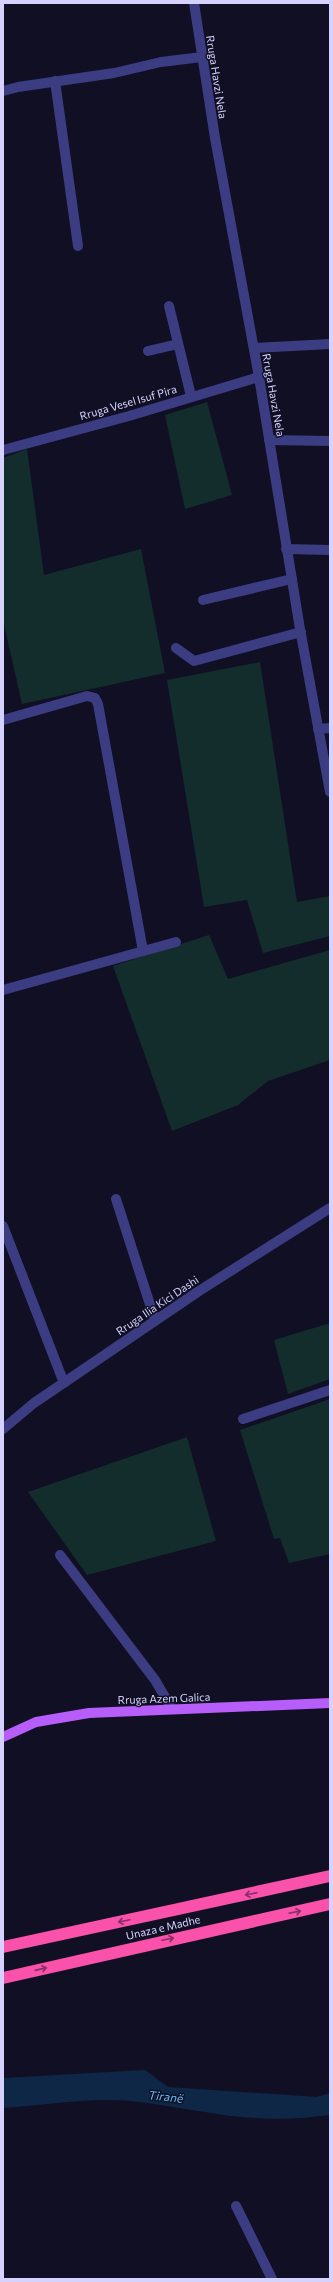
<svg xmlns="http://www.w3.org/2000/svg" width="333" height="2282" font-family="Commissioner,sans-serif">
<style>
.green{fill:#122d2b}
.water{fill:#0f2747}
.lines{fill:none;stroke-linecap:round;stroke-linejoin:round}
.minor{stroke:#3b3c81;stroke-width:10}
.major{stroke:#b75dfa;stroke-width:10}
.highway{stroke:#fa52ab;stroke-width:12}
.oneway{stroke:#863068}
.labels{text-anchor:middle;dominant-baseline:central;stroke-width:3;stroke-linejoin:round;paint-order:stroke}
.street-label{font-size:11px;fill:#d5d3fe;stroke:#110f24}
.water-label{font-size:12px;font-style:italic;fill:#64bdfa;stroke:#110f24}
</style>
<rect width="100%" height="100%" fill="#110f24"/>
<!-- green -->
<g class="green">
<path d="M207,402L232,495L185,509L165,415Z"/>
<path d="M27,449L44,575L141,549L165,673L22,704L3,620V458Z"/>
<path d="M260,662L297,902L330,896V936L263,953L247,900L204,907L167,680Z"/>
<path d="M209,935L228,979L330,950V1060L268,1081L238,1105L172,1131L113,966Z"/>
<path d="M330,1323V1379L288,1394L274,1340Z"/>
<path d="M330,1399V1554L289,1563L280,1538L274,1539L240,1430Z"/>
<path d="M187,1437L216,1541L87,1575L28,1492Z"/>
</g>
<!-- water -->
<path class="water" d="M145,2070L168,2087L317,2097L330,2093V2115C293,2120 255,2120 218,2114C189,2110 160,2104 131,2101C88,2097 45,2105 3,2108V2078Z"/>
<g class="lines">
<!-- minor -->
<g class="minor">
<path d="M194,3L215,138L259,377L300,629L330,792"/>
<path d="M55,81L78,246"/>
<path d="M3,91L18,87L114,73L161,62L202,57"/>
<path d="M169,306L191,396"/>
<path d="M254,348L330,344"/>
<path d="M148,351L178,344"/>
<path d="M269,440L330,441"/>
<path d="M3,450L129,416L259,377"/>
<path d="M286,549L330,550"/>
<path d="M203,600L292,579"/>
<path d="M176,648L194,661L301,632"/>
<path d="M3,720L87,696L95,698L98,704L143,951"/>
<path d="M318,729L330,728"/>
<path d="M3,990L176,942"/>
<path d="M116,1199L155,1320"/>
<path d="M3,1226L64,1383"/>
<path d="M243,1419L330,1390"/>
<path d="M3,1429L34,1403L199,1291L330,1208"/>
<path d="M60,1555L155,1680L172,1709"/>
<path d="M236,2206L272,2279"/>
</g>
<!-- major -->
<path class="major" d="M3,1737L36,1722L89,1713L330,1703"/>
<!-- highway -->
<g class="highway">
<path d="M3,1947L330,1876"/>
<path d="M3,1978L330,1904"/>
</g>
</g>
<!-- one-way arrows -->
<defs><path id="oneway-shaft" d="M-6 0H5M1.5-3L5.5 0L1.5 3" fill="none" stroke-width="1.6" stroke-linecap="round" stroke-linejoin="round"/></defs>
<g class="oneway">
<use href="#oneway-shaft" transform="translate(251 1894) rotate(168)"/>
<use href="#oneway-shaft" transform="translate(295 1912) rotate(-12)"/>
<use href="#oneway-shaft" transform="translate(124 1921) rotate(168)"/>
<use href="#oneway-shaft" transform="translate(168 1939) rotate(-12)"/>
<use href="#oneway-shaft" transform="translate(41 1969) rotate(-13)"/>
</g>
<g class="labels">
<!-- street labels -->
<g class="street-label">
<text transform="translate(217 77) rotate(81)">Rruga Havzi Nela</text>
<text transform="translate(274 395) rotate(80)">Rruga Havzi Nela</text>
<text transform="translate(128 402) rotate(-16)">Rruga Vesel Isuf Pira</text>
<text transform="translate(157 1305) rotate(-34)">Rruga Ilia Kici Dashi</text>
<text transform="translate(164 1698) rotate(-2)">Rruga Azem Galica</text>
<text transform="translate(163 1927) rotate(-13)">Unaza e Madhe</text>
</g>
<!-- water labels -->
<g class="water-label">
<text transform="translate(166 2096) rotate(6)">Tiranë</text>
</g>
</g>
<!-- border -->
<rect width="333" height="2282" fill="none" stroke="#d5d3fe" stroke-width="8"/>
</svg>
